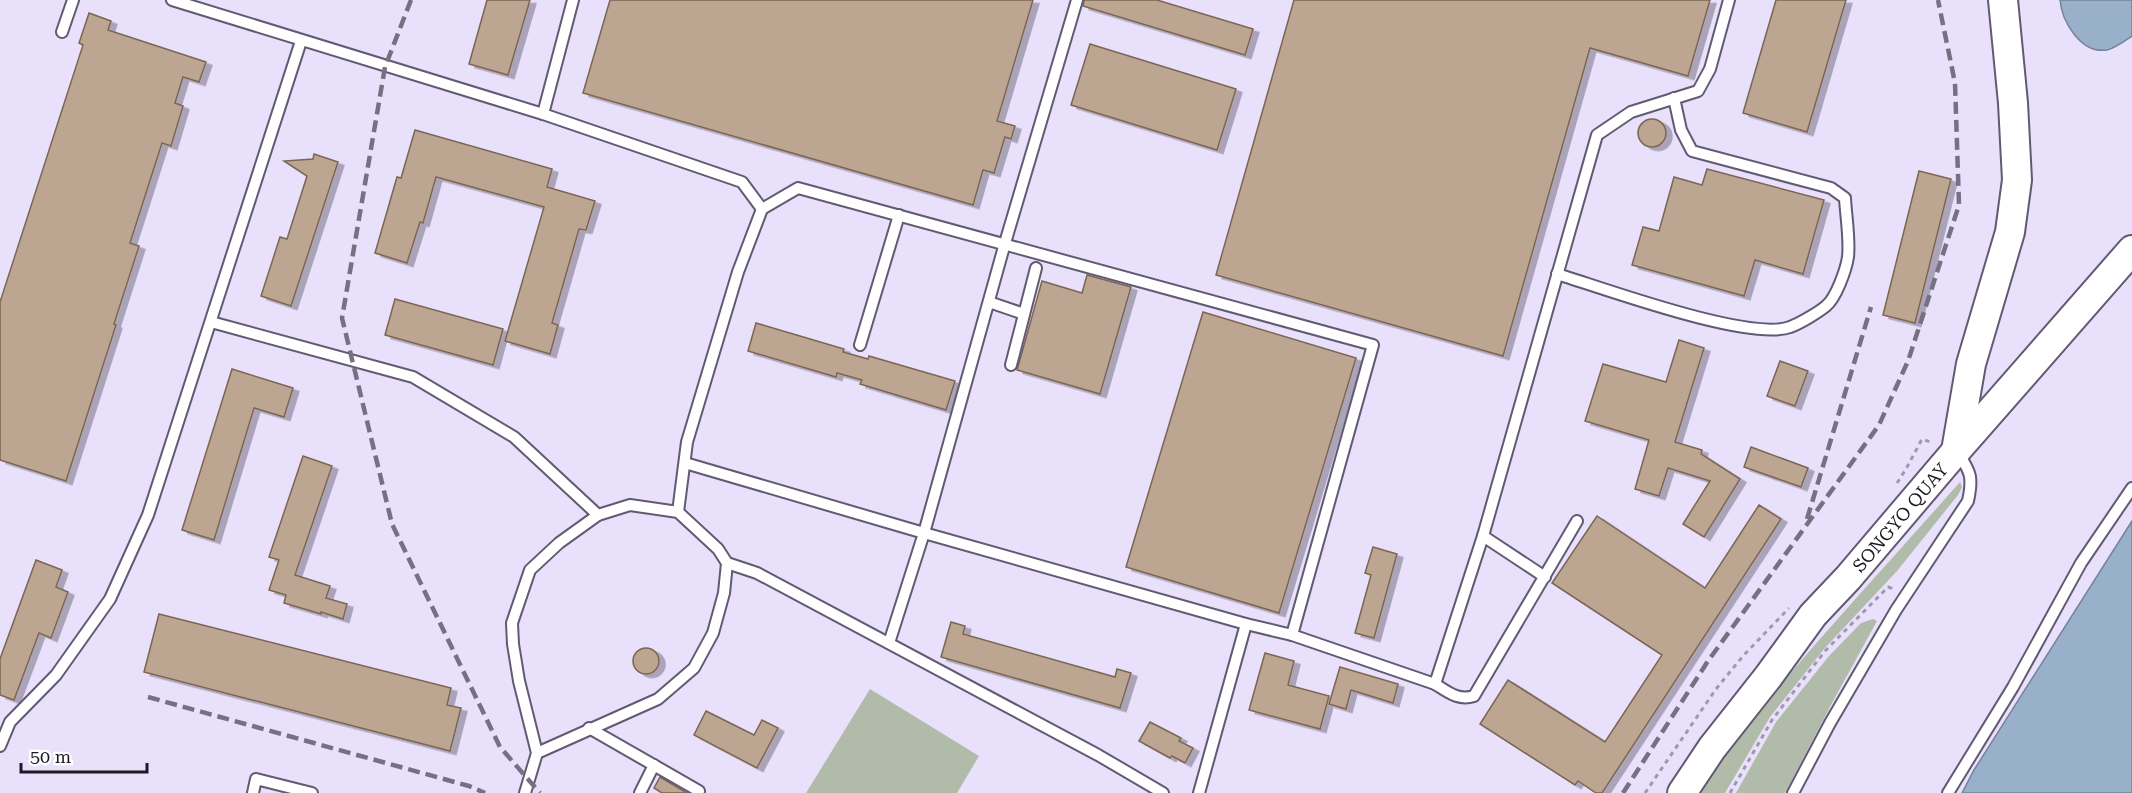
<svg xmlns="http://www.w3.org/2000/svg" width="2132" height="793" font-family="'Roboto Serif',serif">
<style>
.green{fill:#b1bba9}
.water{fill:#99b0cb;stroke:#748398;stroke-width:1.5}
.building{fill:#bca591;stroke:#7b6653;stroke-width:1.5;filter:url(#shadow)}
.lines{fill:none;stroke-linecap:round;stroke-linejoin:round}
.lane-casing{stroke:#625a72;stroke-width:14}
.secondary-casing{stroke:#625a72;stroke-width:32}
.path{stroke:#a099ae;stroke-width:3;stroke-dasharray:4.5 4.5;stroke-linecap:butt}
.lane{stroke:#fff;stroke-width:10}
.secondary{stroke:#fff;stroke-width:28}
.rail{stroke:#767182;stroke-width:4.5;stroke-dasharray:12 6;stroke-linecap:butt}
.labels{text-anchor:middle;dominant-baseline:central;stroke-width:5;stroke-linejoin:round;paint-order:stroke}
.street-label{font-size:18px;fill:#1c1922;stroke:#fff}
</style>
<defs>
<filter id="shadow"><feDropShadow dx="6" dy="3.5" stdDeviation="0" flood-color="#0004"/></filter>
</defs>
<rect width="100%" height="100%" fill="#e9e0fc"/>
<!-- green -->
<g class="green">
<path d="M1960,482L1962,487L1958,495L1897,571L1824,649L1770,717L1725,793H1694C1776,683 1870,584 1960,482Z"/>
<path d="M1873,619L1877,621L1831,705L1785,793H1736L1776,722L1829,656L1861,623Z"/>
<path d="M870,689L979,756L957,793H806Z"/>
</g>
<!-- water -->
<g class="water">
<path d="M2060,0H2132V36C2126,40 2115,48 2107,50C2081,54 2062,22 2060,0Z"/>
<path d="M2132,521V793H1962L1974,770Z"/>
</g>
<!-- building -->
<g class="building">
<path d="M487,0H530L508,75L469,64Z"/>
<path d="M610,0H1033L997,121L1015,126L1011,139L1005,137L994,173L983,170L973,205L583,93Z"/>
<path d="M1084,0H1157L1253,29L1245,55L1083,6Z"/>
<path d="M1294,0H1710L1688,76L1590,48L1503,356L1216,275Z"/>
<path d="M1776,0H1846L1807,132L1743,113Z"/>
<path d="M89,13L111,21L108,30L206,62L199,82L183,77L175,103L183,106L171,146L162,143L130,243L139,246L114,324L116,325L66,481L0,460V302L83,45L79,43Z"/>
<path d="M1090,44L1236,89L1217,150L1071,105Z"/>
<circle cx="1652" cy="133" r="14"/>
<path d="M415,130L552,169L547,187L595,201L586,230L579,229L552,323L558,325L550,354L505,341L544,207L436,177L423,223L420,222L407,263L375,253L397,177L401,178Z"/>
<path d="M314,154L338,162L291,306L261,296L280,237L287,239L307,176L284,161L313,159Z"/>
<path d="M1707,169L1824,200L1803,274L1755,260L1744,296L1632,265L1643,227L1659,231L1674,177L1702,185Z"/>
<path d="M1919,171L1951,179L1915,323L1883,315Z"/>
<path d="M1087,275L1131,287L1100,394L1017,370L1042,281L1082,293Z"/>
<path d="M395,299L503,329L493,365L385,335Z"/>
<path d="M1203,312L1356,358L1279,613L1126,567Z"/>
<path d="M756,323L844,349L843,352L868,359L869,356L955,381L946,410L860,384L862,380L837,373L836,377L748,351Z"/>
<path d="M1679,340L1704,348L1675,442L1702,450L1701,454L1740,479L1704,537L1683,524L1710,481L1668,468L1659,496L1635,489L1649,440L1585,421L1603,364L1666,382Z"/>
<path d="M1780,361L1808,371L1795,406L1767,396Z"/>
<path d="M232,369L293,388L284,417L254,408L214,540L182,530Z"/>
<path d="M1751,447L1808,468L1801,487L1744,467Z"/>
<path d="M303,456L332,466L295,575L330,586L326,598L347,604L343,619L321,612V614L284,603L286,595L269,590L279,560L269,557Z"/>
<path d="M1759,505L1781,519L1602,793H1596L1578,781L1575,785L1480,724L1508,680L1605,742L1662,655L1552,583L1597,516L1705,588Z"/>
<path d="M1373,547L1397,554L1374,638L1355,633L1371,575L1365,573Z"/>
<path d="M36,560L62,570L56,587L68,592L51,638L39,633L14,700L0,695V659Z"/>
<path d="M159,614L451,688L447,705L461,708L450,751L144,672Z"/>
<path d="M951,622L965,626L963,634L1115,677L1117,669L1131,673L1120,708L941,657Z"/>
<circle cx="646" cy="661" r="13"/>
<path d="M1265,653L1294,661L1288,685L1329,696L1320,729L1249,710Z"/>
<path d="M1340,667L1398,684L1393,703L1351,690L1346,709L1329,704Z"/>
<path d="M706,711L754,735L762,720L778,728L757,768L694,735Z"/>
<path d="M1150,722L1181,738L1179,741L1193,748L1185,763L1172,756L1170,758L1139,741Z"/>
<path d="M660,777L687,793H662L654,788Z"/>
</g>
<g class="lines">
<defs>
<g id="lane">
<path d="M172,0L543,114L742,182L762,209"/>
<path d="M1077,0L1005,243L924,533L1246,624L1292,635L1435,684L1483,536L1597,135L1631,112L1698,91L1710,69L1729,0"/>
<path d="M62,32L73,0"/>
<path d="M543,114L573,0"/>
<path d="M1557,274C1603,288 1750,342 1790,327C1799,324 1819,312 1826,306C1836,298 1846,270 1848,257C1850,239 1846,217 1845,198L1831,188L1692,151L1681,130L1674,98"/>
<path d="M989,302L1024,314"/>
<path d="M211,322L413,377L514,437L598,515"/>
<path d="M860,345L899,215"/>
<path d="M1011,365L1036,268"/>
<path d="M685,463L924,533L889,643"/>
<path d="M678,512L687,442L738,272L762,209L798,188L1373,345L1292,635"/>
<path d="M1483,536L1545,577"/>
<path d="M727,563L757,573L1098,755L1163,793"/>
<path d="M1435,684C1448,692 1458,701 1474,696L1577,521"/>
<path d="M589,728L699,791"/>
<path d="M0,746L10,722L56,675L110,599L148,515L301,41"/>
<path d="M253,793L256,779L312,793"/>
<path d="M525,793L537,753L519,681L513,644L512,623L530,570L559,543L598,515L630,505L678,512L718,549L727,563L724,593L713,633L694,668L658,699L537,753"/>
<path d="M640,793L654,765"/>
<path d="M1199,793L1246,624"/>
<path d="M1793,793L1830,723L1896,610L1968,501C1973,478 1971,472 1958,453"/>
<path d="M1948,793L2013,687L2081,563L2132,488"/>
</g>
<g id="secondary">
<path d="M1956,451L1971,364L2010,232L2017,180L2013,103L2003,0"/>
<path id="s1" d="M1682,793L1712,748L1768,677L1813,615L1848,578L1956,451L2132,250"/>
</g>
</defs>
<!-- lane casing -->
<use href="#lane" class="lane-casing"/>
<!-- secondary casing -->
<use href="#secondary" class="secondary-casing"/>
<!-- path -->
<g class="path">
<path d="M1897,483L1906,469L1922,439L1933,443"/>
<path d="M1645,793L1716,689L1743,656L1789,608"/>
<path d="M1730,793L1772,720L1825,651L1888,587L1894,589"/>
</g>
<!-- lane -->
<use href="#lane" class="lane"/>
<!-- secondary -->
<use href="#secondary" class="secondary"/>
<!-- rail -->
<g class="rail">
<path d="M411,0L385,67L342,318L392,524L500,747L540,793"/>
<path d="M1807,519L1871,307"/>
<path d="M148,697L469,786L485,793"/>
<path d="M1623,793L1708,661L1879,425L1908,361L1959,205L1955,83L1938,0"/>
</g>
</g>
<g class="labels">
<!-- street labels -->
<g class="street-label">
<text stroke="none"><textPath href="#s1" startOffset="352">SONGYO QUAY</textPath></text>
</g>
</g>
<!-- scale -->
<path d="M21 763v9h126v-9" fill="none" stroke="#1c1922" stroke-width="3"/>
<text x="30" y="763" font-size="18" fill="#1c1922" stroke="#ffffff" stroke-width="4.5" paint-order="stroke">50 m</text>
</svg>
